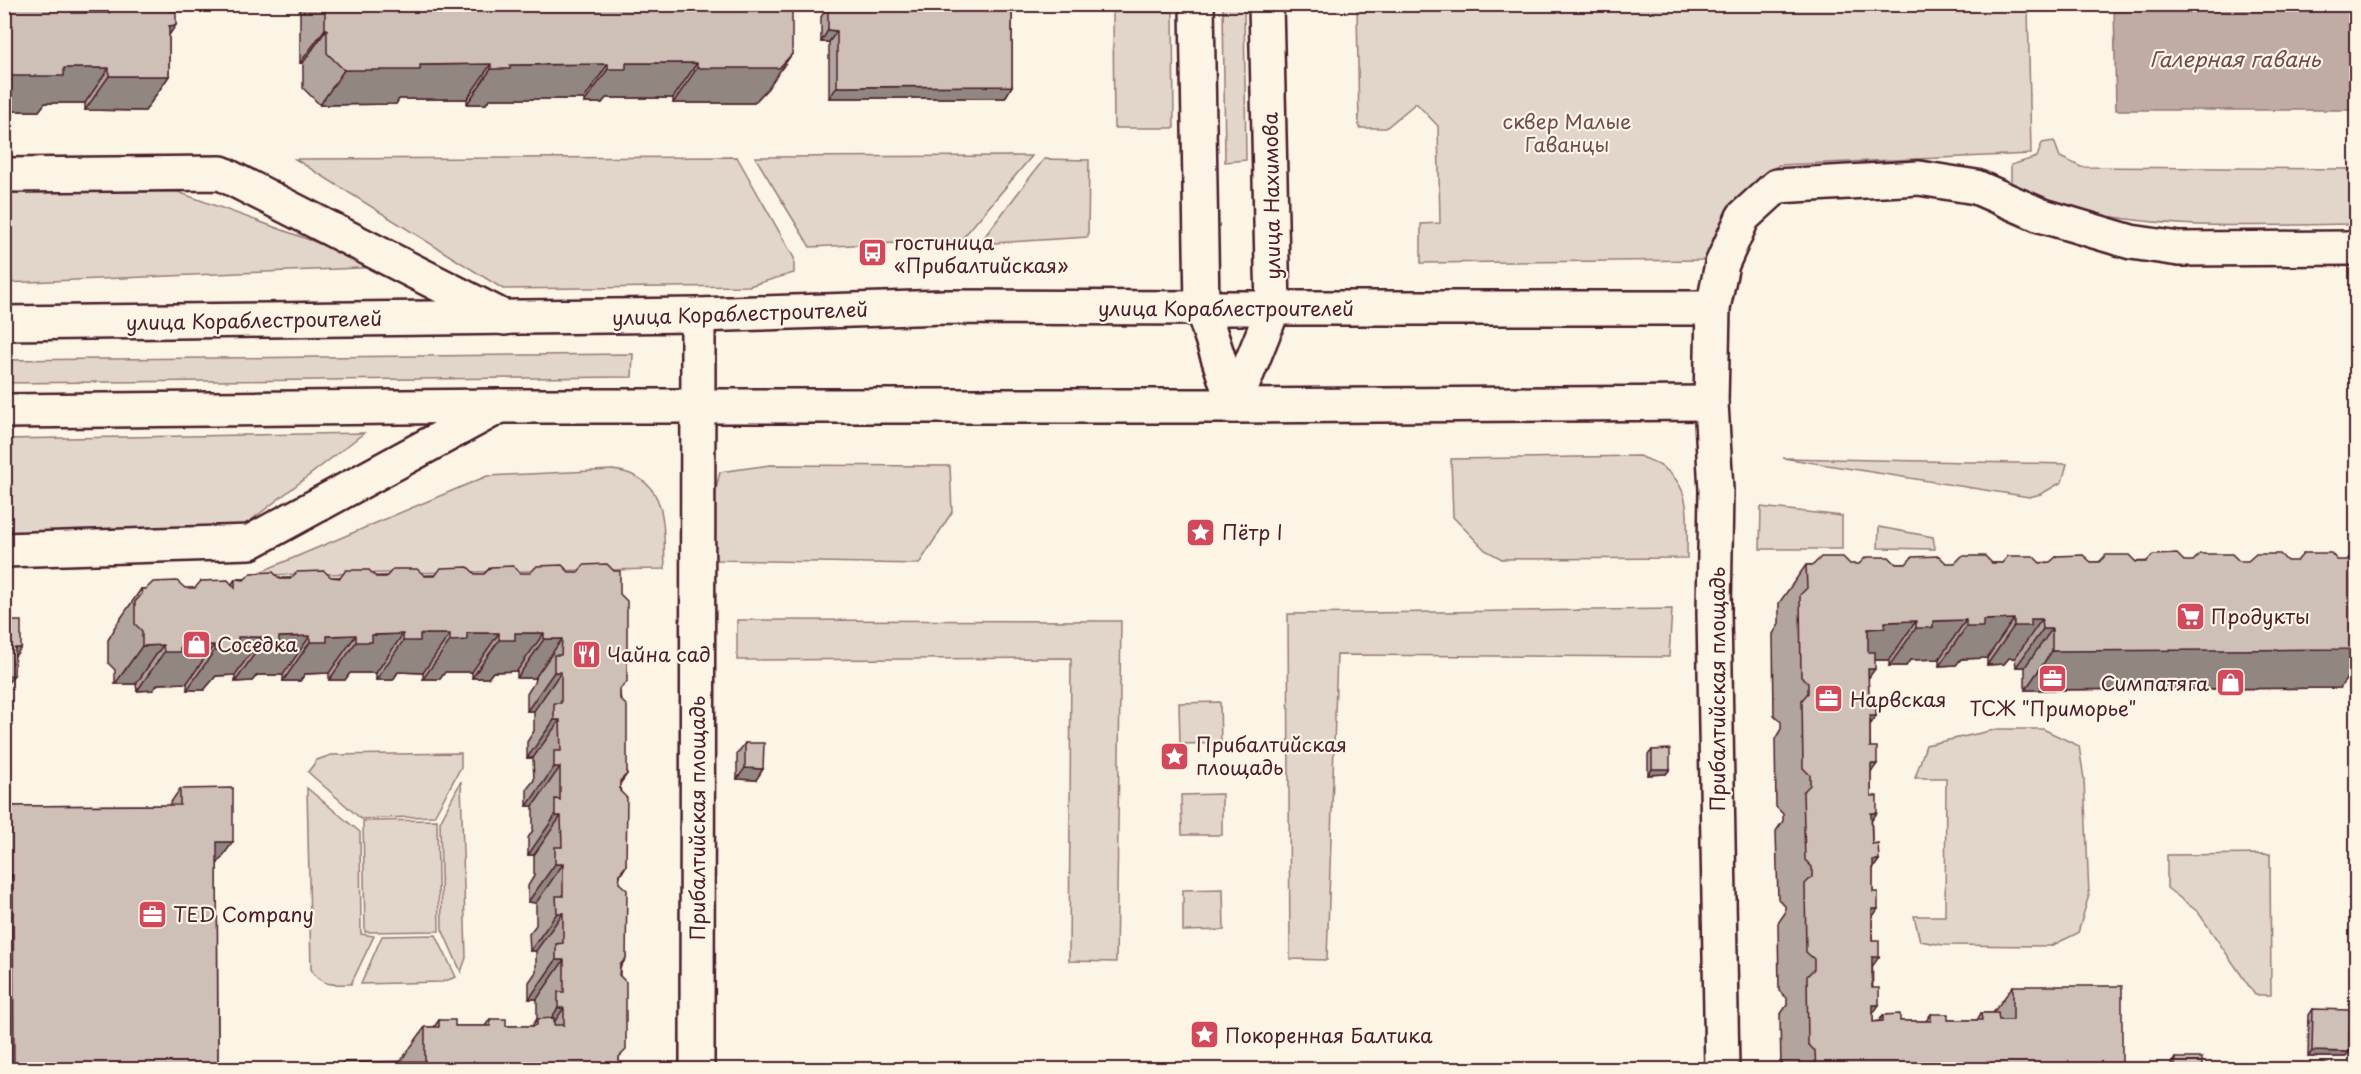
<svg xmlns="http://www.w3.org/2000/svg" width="2361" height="1074" font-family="'Playpen Sans',sans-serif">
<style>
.green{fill:#e2d5ca;stroke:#967a7a;stroke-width:1.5}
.water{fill:#c0aca5;stroke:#917474;stroke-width:1.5}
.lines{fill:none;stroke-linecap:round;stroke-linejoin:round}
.minor-casing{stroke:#4a1f2b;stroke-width:38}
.major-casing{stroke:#4a1f2b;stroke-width:38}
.minor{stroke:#fcf5e5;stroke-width:33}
.major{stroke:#fcf5e5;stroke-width:33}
.wall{fill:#b2a59d;stroke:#4a1f2b;stroke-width:1.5}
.shaded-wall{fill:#918680;stroke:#4a1f2b;stroke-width:1.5}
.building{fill:#cfc0b7;stroke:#4a1f2b;stroke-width:1.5}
.labels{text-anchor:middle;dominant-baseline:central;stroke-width:4.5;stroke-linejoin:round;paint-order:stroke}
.park-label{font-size:20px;fill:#704c53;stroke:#fcf5e5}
.street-label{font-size:20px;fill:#4a1f2b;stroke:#fcf5e5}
.poi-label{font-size:20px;fill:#4a1f2b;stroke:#fcf5e5;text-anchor:start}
.water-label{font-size:21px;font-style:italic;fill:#6d4950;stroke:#fcf5e5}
</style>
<rect width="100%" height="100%" fill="#fcf5e5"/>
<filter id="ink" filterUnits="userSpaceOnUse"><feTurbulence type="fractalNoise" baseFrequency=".0167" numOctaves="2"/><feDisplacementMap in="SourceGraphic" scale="12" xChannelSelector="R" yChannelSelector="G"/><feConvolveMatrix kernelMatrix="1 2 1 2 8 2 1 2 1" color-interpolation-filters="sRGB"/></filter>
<g filter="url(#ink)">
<!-- green -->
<g class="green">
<path d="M1223,5H1244L1246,160L1225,162Z"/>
<path d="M1357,5H2028L2031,154L1779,165L1760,177L1751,187L1707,260L1421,263V224L1440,223L1438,126L1416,103L1386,128H1359Z"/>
<path d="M1113,12H1173L1174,128H1114Z"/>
<path d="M2054,141L2060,157L2081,167L2356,169V224C2259,225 2160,232 2066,207C2046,201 2027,198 2011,186V165L2037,157L2042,143Z"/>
<path d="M1032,156L961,240L810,247L755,157Z"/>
<path d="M737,157L794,258V273L749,286L503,289L295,159Z"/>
<path d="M1044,159L1089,160L1088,237L979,244Z"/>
<path d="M4,191L178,192L384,267L5,283Z"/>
<path d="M633,354L632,377L4,383L5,360Z"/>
<path d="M364,433L241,528L5,532L4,439Z"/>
<path d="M1639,456C1695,475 1687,509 1687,558L1502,559L1485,550L1453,517L1451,459Z"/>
<path d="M1783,458L2067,464L2062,482L2041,494L2029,497Z"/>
<path d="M770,465L950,466L952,512L919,564L715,560L714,497L720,472Z"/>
<path d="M613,470C670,477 663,525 665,569L253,575L487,476Z"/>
<path d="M1761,507L1842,516V549H1760Z"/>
<path d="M1879,527L1933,537L1935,549L1878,548Z"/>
<path d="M1672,609L1669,657L1337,655L1327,960L1290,959L1288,614Z"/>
<path d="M737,620L1121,621L1116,962L1069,961L1071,658L737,660Z"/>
<path d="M1220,702L1221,743L1180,744L1179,703Z"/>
<path d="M1999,729H2043L2079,746L2084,779L2089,895L2078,933L2051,946L1943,945L1920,941L1914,916H1945L1946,778H1915L1926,745Z"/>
<path d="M461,753V767L434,816L361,819L308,772L317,760L331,755Z"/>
<path d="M461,781L466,958L461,972L442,929L440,822Z"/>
<path d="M307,788L360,832L361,934L374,936L351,984C334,985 319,986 311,969Z"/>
<path d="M1222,794V835H1182L1181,795Z"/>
<path d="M437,820L439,931L365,932L363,821Z"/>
<path d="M2270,854L2271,995H2255L2198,912L2167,888V855Z"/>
<path d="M1223,889L1224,930L1183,931V890Z"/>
<path d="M436,935L456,977L442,982L361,984L382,936Z"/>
</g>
<!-- water -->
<path class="water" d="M2114,5H2356V110H2116Z"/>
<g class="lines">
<defs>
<g id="minor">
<path d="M4,175L221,173L505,318"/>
<path d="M1711,403L1234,406L1202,308H1713"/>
<path d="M4,550L250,542L500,406"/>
<path d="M697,1070L698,315"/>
<path d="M1722,1070L1714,613L1716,490L1711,403L1713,308L1722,264L1743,217L1777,186L1919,178L1976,187L2040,215L2131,242L2179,249L2356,248"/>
</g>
<g id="major">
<path d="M4,323L698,315L944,307L1202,308L1197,4"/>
<path d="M4,411L500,406H1234L1273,309L1266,4"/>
</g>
</defs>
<!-- minor casing -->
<use href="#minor" class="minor-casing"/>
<!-- major casing -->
<use href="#major" class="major-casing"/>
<!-- minor -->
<use href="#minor" class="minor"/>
<!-- major -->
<use href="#major" class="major"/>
</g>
<!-- wall -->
<g class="wall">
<path d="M85,4H169V76L145,111L85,110V103H45L39,111H4V5L53,8L72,13H85Z"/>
<path d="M300,4H792L768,88L754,103H673V98H606L602,103H584V99H489L486,104H467V99H399L396,104L320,105L303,88V63H300Z"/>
<path d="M855,4H1012V86L1005,98H829V42H821V17L828,6H855Z"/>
<path d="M2184,561L2340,688L2025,690V667H2016L2015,658H2009L2004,664L1987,665V658L1961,659L1956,665L1939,666V659L1910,660L1906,666H1889V660H1875L1868,677L1869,699L1876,716L1870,725L1872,844L1879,860L1873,868L1872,918L1873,1022L1879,1021L1883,1015L1900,1021H1926L1931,1014L1948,1020H1977L1981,1013H1993L2013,986L2122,1070H1781L1780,1015L1787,1005V998L1779,991L1778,923L1785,913V906L1778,899L1776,831L1783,821V814L1776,807L1775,739L1781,729V722L1774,715L1773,634L1779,624V603L1806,565Z"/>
<path d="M491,567L620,692L627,774L620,784L626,866L620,876L619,883L626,958L620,968L619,1070H338L343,1062H400L425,1027H434L439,1020L455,1026H485L490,1019L506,1026H532L537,1019V999H529V982L536,972V951H530L529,934L536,925V903L528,902V886L534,876V855H528V838L533,830V806H527V789L534,780L533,758H527V742L534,731V711H527V694L534,683L535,678H517V671L493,672L488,678H472V672H445L440,679H423V673L398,672L393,680H376V673H350L345,680H329V673L305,674L300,681H283V675H257L252,681L235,682V675L216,676L204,690H187V683L158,684L153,690L137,691L136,684H115V670L108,663V640L114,630V628L141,589L195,588L232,584L235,579L484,574Z"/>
<path d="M745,743L763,769L756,780L737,779V754Z"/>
<path d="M1652,750L1670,769L1666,774L1648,775V755Z"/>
<path d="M180,789L218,863H217L218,1070H4V806L169,805Z"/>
<path d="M2313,1009L2349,1052L2345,1057H2308L2309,1015Z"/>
<path d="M2175,1058L2202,1070H2171V1064Z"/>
</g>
<!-- shaded-wall -->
<g class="shaded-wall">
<path d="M176,25L152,60L169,26Z"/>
<path d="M325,29H327L303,63H300Z"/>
<path d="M828,30L837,31L829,42H821Z"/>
<path d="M792,54L768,88L754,103H673L697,68Z"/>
<path d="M626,63H697L673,98H606L602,103H584L608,69Z"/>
<path d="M491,64L467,99H399L396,104L320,105L344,70L420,65Z"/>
<path d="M608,64L584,99H489L486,104H467L491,69L510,65Z"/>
<path d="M64,68H109L85,103H45L39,111H4V76Z"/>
<path d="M109,76H169L145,111L85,110Z"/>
<path d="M1012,86L1005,98H829L837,87Z"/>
<path d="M2014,619L1987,658L1961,659L1956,665L1939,666L1966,627L1983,620Z"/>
<path d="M2031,619H2042L2015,658H2009L2004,664L1987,665L2014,626Z"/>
<path d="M1966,620L1939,659L1910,660L1906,666H1889L1916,628L1933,621Z"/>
<path d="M1916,621L1889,660H1863L1868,629L1885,622Z"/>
<path d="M2043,629H2052L2025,667H2016Z"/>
<path d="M467,633H499L472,672H445L440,679H423L450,641Z"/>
<path d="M515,633H544L517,671L493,672L488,678H472L499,640Z"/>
<path d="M403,634L376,673H350L345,680H329L356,642L372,635Z"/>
<path d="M420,634H450L423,673L398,672L393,680H376L403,641Z"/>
<path d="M356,635L329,673L305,674L300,681H283L310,642L327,636Z"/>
<path d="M310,636L283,675H257L252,681L235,682L262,643L279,637Z"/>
<path d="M238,637H262L235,675L216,676L204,690H187L214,651L231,644Z"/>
<path d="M544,639H562L535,678H517Z"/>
<path d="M2356,639V665L2340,688L2025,690L2052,651Z"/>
<path d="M163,645L136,684H115L142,646Z"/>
<path d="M180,645H214L187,683L158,684L153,690L137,691L164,652Z"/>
<path d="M15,648H21L4,671Z"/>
<path d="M1868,669H1875L1848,707Z"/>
<path d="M554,672H561L534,711H527Z"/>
<path d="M14,675L4,688V676Z"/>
<path d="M1870,716H1876L1849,755Z"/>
<path d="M554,720H560L533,758H527Z"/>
<path d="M1871,764H1877L1850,802Z"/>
<path d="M554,767H560L533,806H527Z"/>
<path d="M745,768L763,769L756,780L737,779Z"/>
<path d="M1652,769H1670L1666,774L1648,775Z"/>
<path d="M1871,813H1877L1850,851Z"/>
<path d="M555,816H561L534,855H528Z"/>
<path d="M217,842H233L218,863H203Z"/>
<path d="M1873,860H1879L1852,899Z"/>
<path d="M555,864H563L536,903L528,902Z"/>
<path d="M4,875H13L4,887Z"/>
<path d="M1872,909H1878L1851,948Z"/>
<path d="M557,913H563L536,951H530Z"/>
<path d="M1872,957H1879L1852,995Z"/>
<path d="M556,960H564L537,999H529Z"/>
<path d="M1873,1005H1879L1852,1044Z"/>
<path d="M558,1008H564L537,1047H531Z"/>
<path d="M2312,1051L2349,1052L2345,1057H2308Z"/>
</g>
<!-- building -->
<g class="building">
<path d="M53,4V8H72V13H109V4H169V11H176V25L169,26V76H109V68H64V76H4V5Z"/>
<path d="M325,4H792V54L779,68H697V63H626V69H608V64L510,65V69H491V64L420,65V70H344L327,53V29H325Z"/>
<path d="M862,4H1012V86L837,87V31L828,30V6H862Z"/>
<path d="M2304,553H2331L2337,560H2347L2353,553H2356V649L2052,651V629H2043L2042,619H2031V626H2014V619L1983,620V627H1966V620L1933,621V628H1916V621L1885,622V628L1868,629V652H1875V669H1868L1869,699H1875L1876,716H1870V747H1877V764H1871V796H1877V813H1871L1872,844L1878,843L1879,860H1873V892H1878V909H1872V940H1879V957H1872V988H1879V1005H1873V1022L1883,1021V1015L1900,1014V1021H1931V1014H1948V1020H1982L1981,1013H1998L1999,1020H2013V986H2122V1070H1816L1815,1051L1808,1044L1807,976L1814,969V959L1806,952L1805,884L1812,877V867L1805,860L1803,792L1810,785V775L1803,768L1802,700L1808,693V683L1801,677L1800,595L1807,588L1806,565H1813L1821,557H1843L1850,564H1859L1866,557H1889L1896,564H1906L1912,557L1939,556L1946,563H1955L1962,556H1985L1992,563H2002L2008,556H2033L2040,563L2050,562L2057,556L2083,555L2091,562H2099L2106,555H2129L2136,562H2146L2153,555L2177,554L2184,561H2193L2200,554H2232L2239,561H2248L2256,554H2280L2287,561H2297Z"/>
<path d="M607,564L614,571H620V594L627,601V682L620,689V699L627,706V774L620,781V791L627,798L626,866L620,873L619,883L627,890L626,958L620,965L619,975L626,982V1050L619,1057V1070H343V1062L425,1061V1027H439V1020H455V1026H490V1019H506V1026H534L537,1025V1019L554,1018V1025H564V1008H558V992H564V960H556V944L563,943V913H557L556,896H563V864H555V847H562L561,816H555V799L560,800V767H554V751H561L560,720H554V703H561V672H554V655H561L562,639H544V633H515V640H499V633H467V640L450,641V634H420V641H403V634L372,635V642H356V635L327,636V642H310V636L279,637V643H262V637H238V644H231V651H214V645H180V652H164L163,645L142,646V631L135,624V602L142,594L141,589H146L153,582L177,581L185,588H195L201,581L228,580L235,588V579L244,580L251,573L273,572L280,579H290L297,572L324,571L331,577L340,578L346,570H369L376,577H386L393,569H417L425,576H435L441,568L468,567L475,574H484L491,567L513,566L520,573H530L537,566L562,565L569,572H578L584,565Z"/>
<path d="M4,621H21V648H15L14,675L4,676Z"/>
<path d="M745,743H764L763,769L745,768Z"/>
<path d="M1670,749V769H1652V750Z"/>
<path d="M233,788V842H217L218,1070H4V1068H14L13,875H4V806L180,805V789Z"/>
<path d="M2313,1009L2350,1010L2349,1052L2312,1051Z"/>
<rect x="2175" y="1058" width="27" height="12"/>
</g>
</g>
<!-- icons -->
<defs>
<symbol id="bus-square" viewBox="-11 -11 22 22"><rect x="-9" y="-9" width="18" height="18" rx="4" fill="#d1495b" stroke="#fcf5e5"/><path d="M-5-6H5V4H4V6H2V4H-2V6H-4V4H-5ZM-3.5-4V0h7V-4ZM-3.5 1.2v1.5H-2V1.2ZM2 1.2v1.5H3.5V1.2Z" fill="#fff"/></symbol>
<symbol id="sight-square" viewBox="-11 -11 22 22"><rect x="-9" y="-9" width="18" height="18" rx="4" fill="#d1495b" stroke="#fcf5e5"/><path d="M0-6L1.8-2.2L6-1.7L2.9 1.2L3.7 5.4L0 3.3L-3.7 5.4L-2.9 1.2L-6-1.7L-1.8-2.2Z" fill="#fff"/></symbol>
<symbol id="supermarket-square" viewBox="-11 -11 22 22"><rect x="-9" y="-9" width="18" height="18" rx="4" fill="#d1495b" stroke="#fcf5e5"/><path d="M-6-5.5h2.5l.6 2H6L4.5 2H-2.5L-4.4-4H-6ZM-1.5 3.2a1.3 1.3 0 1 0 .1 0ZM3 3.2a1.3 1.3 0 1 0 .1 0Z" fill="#fff"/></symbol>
<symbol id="shop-square" viewBox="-11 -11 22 22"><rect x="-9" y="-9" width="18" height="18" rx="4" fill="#d1495b" stroke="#fcf5e5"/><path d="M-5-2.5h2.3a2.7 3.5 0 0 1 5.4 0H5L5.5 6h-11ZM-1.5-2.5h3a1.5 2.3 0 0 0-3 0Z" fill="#fff"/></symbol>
<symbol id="restaurant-square" viewBox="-11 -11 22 22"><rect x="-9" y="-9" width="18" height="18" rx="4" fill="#d1495b" stroke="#fcf5e5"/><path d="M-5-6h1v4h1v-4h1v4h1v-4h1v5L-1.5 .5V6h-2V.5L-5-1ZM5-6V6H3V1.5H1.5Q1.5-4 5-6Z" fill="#fff"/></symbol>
<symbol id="office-square" viewBox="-11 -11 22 22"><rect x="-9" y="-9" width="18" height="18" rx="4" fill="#d1495b" stroke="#fcf5e5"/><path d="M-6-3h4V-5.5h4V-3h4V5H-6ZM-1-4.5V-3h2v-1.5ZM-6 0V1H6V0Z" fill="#fff"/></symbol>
</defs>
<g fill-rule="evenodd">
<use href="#bus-square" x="856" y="236" width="33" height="33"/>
<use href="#sight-square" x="1184" y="516" width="33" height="33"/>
<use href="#supermarket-square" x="2174" y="600" width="33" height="33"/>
<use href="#shop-square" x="180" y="628" width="33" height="33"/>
<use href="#restaurant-square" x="570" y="638" width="33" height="33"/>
<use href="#office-square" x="2036" y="662" width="33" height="33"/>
<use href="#shop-square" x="2214" y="666" width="33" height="33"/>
<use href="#office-square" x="1812" y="682" width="33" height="33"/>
<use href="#sight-square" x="1158" y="740" width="33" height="33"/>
<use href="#office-square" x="136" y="898" width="33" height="33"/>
<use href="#sight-square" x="1188" y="1018" width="33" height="33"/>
</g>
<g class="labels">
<!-- park labels -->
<g class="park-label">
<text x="1567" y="121">сквер Малые<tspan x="1567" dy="23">Гаванцы</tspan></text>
</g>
<!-- street labels -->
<g class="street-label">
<text transform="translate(1271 196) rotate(-91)">улица Нахимова</text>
<text x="1226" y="308">улица Кораблестроителей</text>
<text transform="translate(740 313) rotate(-2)">улица Кораблестроителей</text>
<text transform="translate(254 320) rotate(-1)">улица Кораблестроителей</text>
<text transform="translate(1717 689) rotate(-90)">Прибалтийская площадь</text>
<text transform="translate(697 818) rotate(-90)">Прибалтийская площадь</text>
</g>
<!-- poi labels -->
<g class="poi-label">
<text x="894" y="242">гостиница<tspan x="894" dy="23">«Прибалтийская»</tspan></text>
<text x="1222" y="532">Пётр I</text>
<text x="2211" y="616">Продукты</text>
<text x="217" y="644">Соседка</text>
<text x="607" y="654">Чайна сад</text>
<text x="2209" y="683" text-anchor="end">Симпатяга</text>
<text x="1850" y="699">Нарвская</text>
<text x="2053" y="708" text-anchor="middle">ТСЖ "Приморье"</text>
<text x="1196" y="744">Прибалтийская<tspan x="1196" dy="23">площадь</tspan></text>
<text x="173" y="914">TED Company</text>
<text x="1225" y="1035">Покоренная Балтика</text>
</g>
<!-- water labels -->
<g class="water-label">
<text x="2235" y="58">Галерная гавань</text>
</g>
</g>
<!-- margin -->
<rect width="2361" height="1074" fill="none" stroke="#fcf5e5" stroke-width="24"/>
<rect x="12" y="12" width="2337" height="1050" fill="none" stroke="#4a1f2b" stroke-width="2" filter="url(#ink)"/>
</svg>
